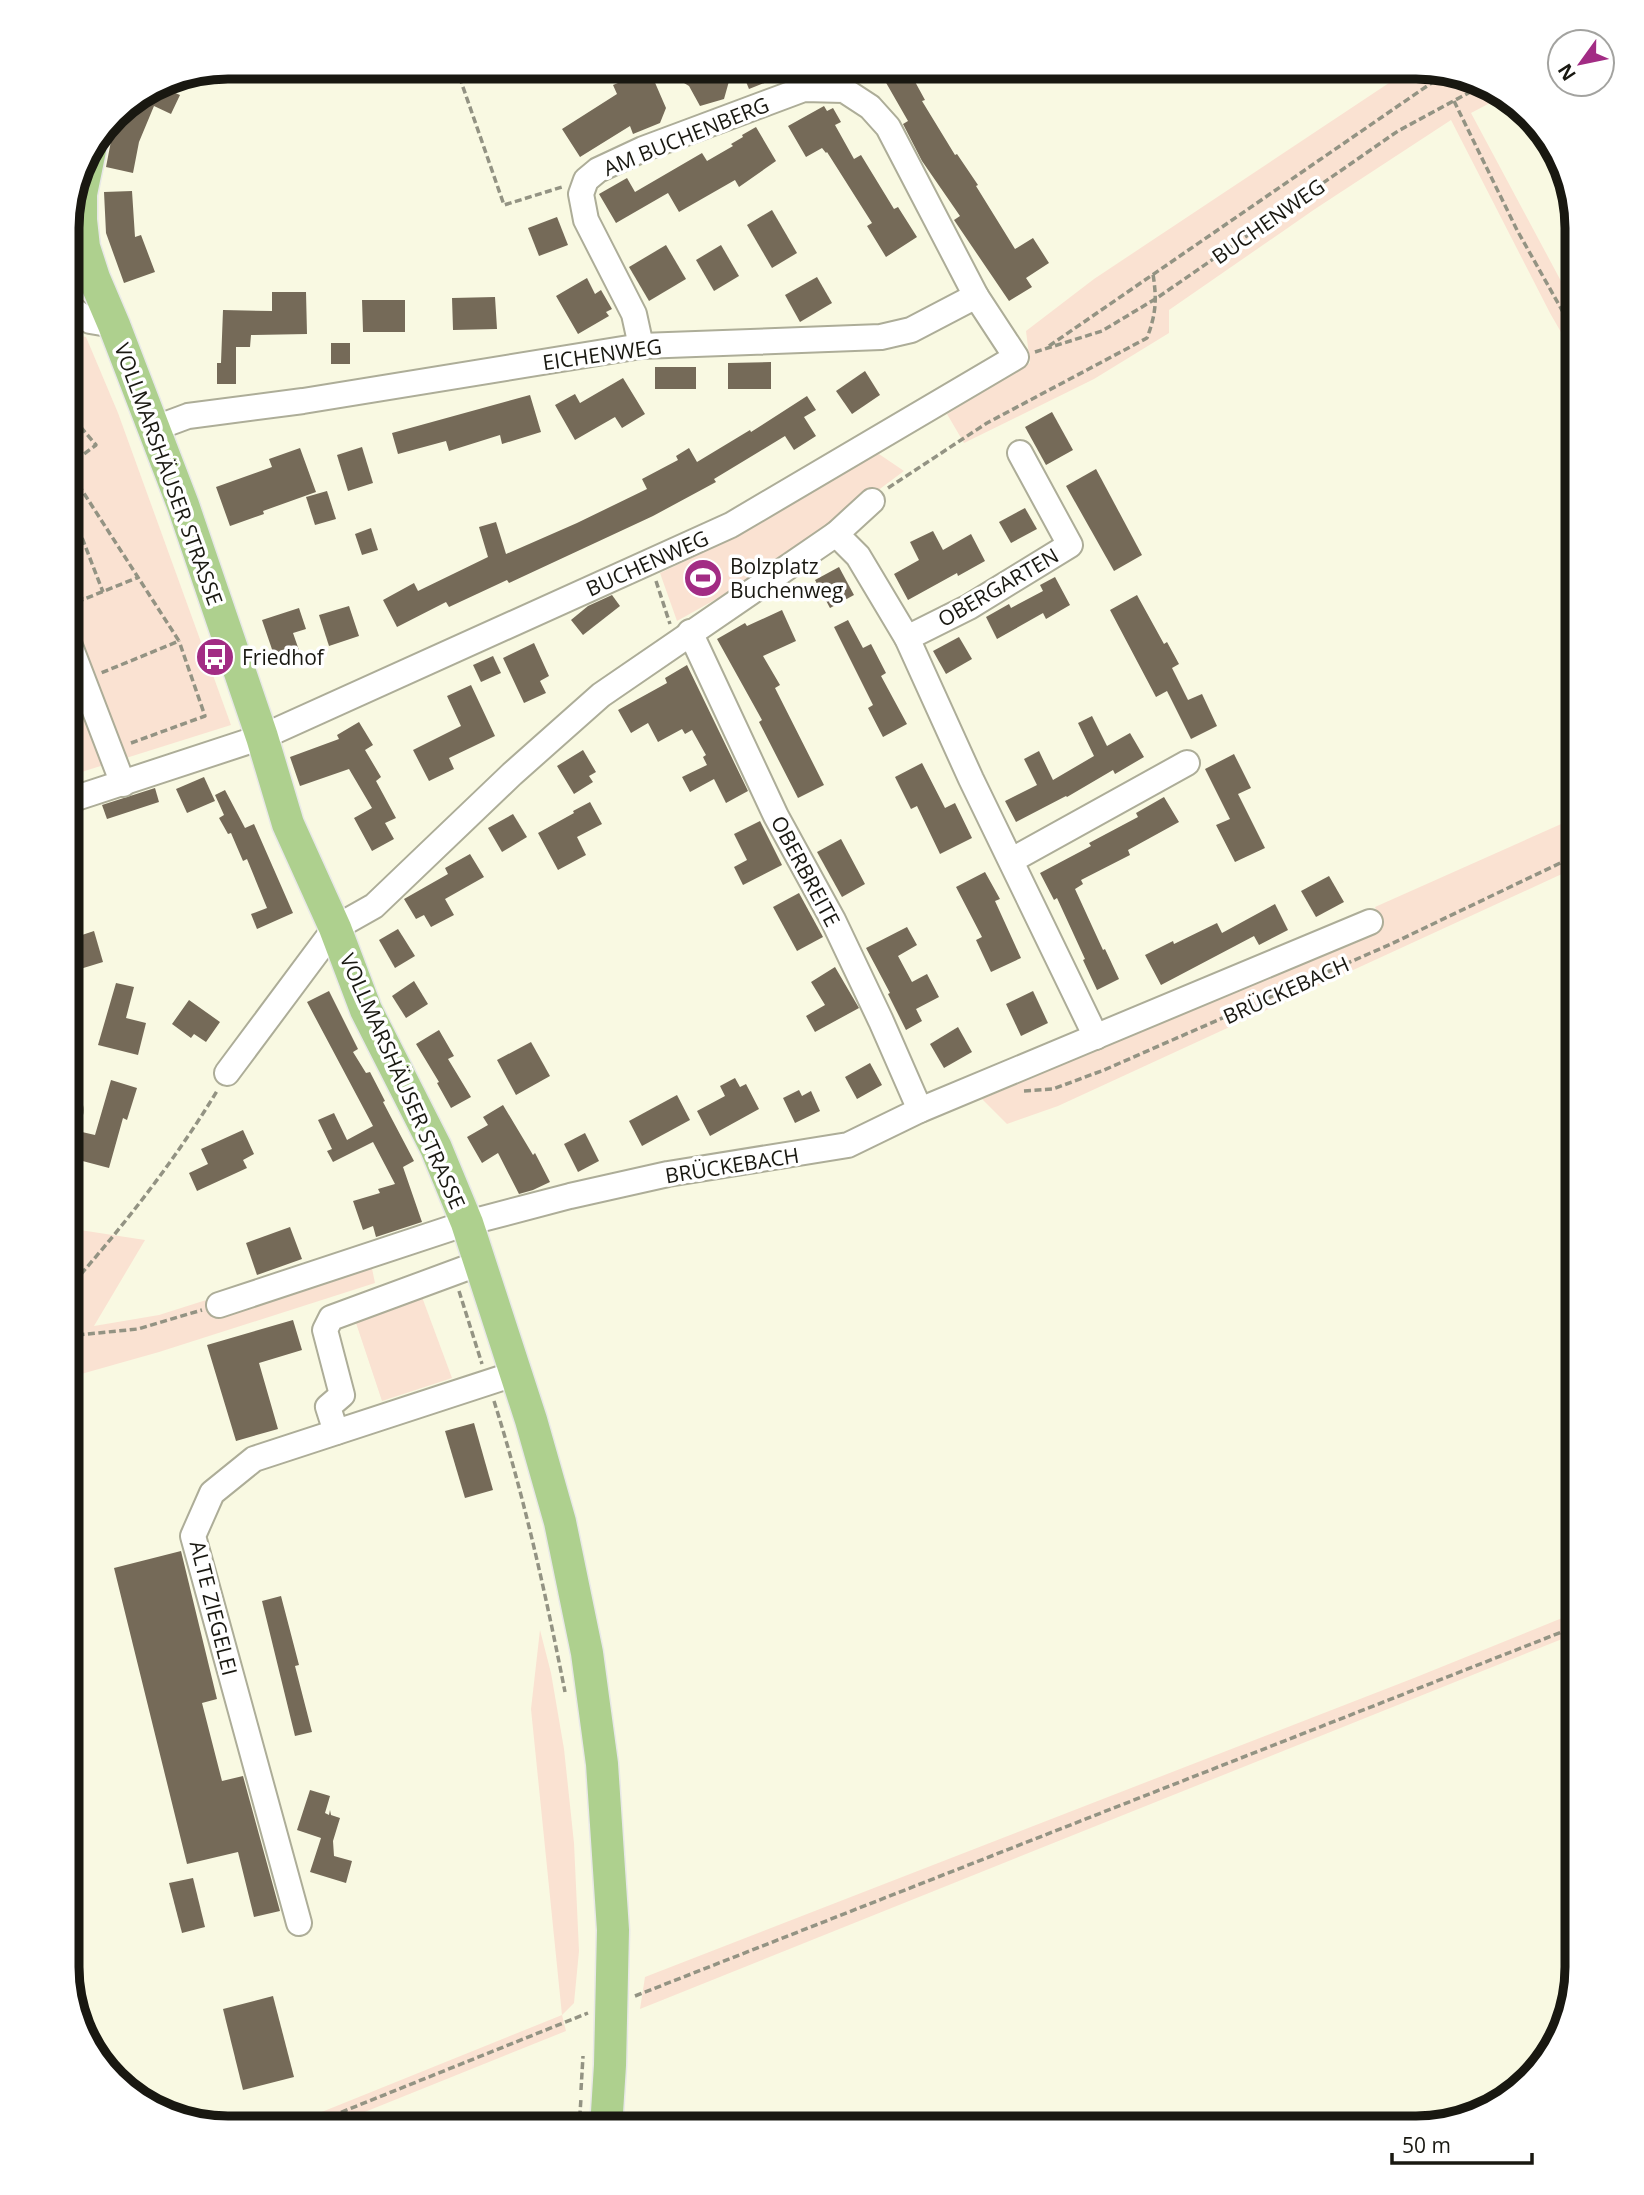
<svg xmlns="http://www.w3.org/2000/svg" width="1644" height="2195" font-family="'Open Sans',sans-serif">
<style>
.green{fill:#fae2d2}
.building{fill:#756a58}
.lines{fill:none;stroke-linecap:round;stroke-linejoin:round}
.minor-casing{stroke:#adad98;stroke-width:28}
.major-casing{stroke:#e8e8e7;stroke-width:35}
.path{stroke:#939383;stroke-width:3.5;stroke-dasharray:7 3.5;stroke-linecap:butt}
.minor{stroke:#fff;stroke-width:24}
.major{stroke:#aed08e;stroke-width:32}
.labels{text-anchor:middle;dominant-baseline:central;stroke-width:7;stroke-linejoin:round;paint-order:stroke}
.street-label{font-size:21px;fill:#191811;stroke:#fff}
.poi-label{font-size:21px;fill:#191811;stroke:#fff;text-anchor:start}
.rim{fill:none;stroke:#191811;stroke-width:9}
</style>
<rect width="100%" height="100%" fill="#f9f9e2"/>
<!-- green -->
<g class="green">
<path d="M1413,67H1427L1497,88L1505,95L1471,113L1577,311V360L1550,313L1451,120L1315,209L1169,310V333L1094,379L964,443L947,414L1030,363L1026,331L1094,279Z"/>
<path d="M67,334L86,337L118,413L231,725L72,775L67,760Z"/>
<path d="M873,450L904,471L826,529L745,583L677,621L660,573L729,540Z"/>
<path d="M1577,817V867L1058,1106L1007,1124L982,1099L1383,928L1375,907Z"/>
<path d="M67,1228L145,1240L94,1326L159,1315L368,1249L375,1283L159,1352L67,1378Z"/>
<path d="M422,1297L452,1378L382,1401L355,1320Z"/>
<path d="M1577,1612V1633L640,2009L645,1977L1414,1678Z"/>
<path d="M540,1630L551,1673L564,1749L574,1843L579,1951L574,2003L562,2015L566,2031L325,2128H282L562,2015L531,1709Z"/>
</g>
<!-- building -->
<g class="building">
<path d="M693,67H733L724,99L700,106L689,86L684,83Z"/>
<path d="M740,67H772L777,78L749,89Z"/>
<path d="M877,67H907L925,100L922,101L955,155L957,154L978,185L976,186L1015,249L1033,238L1049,263L1026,278L1032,287L1009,301L954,220L960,216L922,161L903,124L908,121Z"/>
<path d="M640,74L653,78L666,108L660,123L633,134L630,126L580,157L562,129L617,94L613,85Z"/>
<path d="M164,80L161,87L180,95L171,114L154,106L139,142L133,173L106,167L112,136L126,103Z"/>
<path d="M824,106L827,111L833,108L841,122L835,125L854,159L861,155L894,209L898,207L917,237L886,257L867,226L872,223L827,152L826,153L822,148L806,157L788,126Z"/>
<path d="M756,127L776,161L739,187L735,180L679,212L668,193L616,223L599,194L627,178L635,192L702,153L707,161L733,146L731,144L743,137L742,135Z"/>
<path d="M132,191L135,237L141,235L155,272L124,283L106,233L104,192Z"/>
<path d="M772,210L797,253L772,268L747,225Z"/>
<path d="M557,217L568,245L539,256L528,228Z"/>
<path d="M666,245L686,279L649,301L629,267Z"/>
<path d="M721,245L739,276L714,291L696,260Z"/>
<path d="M817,277L832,303L800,322L785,295Z"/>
<path d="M587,278L595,294L601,290L612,309L606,312L609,316L578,334L556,296Z"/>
<path d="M272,292H306L307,334L251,335L250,347H236V384H217V363H221L223,310L272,311Z"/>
<path d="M495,297L497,329L453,330L452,298Z"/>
<path d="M362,300H405V332H363Z"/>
<rect x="331" y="343" width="19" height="21"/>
<path d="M771,362V389H728V363Z"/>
<rect x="655" y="367" width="41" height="22"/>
<path d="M865,371L880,395L852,414L836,391Z"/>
<path d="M623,378L645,414L622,428L615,417L575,440L555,405L575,394L580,403Z"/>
<path d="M530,395L541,432L502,444L500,435L449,451L446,441L398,454L392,433Z"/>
<path d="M807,396L816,410L804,417L816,436L794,450L785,436L714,479L716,482L653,516L509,583L507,580L449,607L446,602L397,627L383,600L414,583L418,591L488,557L479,527L496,522L506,554L577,523L647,489L642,479L678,460L676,456L689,448L697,462L750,430L751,432Z"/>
<path d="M1052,412L1073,450L1046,465L1025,427Z"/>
<path d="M362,447L373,483L348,491L337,455Z"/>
<path d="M300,448L316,492L263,511L264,514L230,526L216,487L272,467L269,459Z"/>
<path d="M1096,469L1142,555L1114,571L1066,486Z"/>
<path d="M327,491L336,519L315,525L306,497Z"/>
<path d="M1025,508L1037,529L1011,543L999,522Z"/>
<path d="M371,528L378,550L362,555L355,534Z"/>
<path d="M933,531L943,550L971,534L985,561L958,576L957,573L908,600L894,574L919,560L910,542Z"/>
<path d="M839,567L854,595L830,608L815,580Z"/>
<path d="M1055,577L1070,605L1046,619L1043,613L997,639L986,617L1009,604L1011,608L1043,591L1040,585Z"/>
<path d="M612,595L620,606L583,635L571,620L588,606Z"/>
<path d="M1137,595L1164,644L1167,642L1179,664L1172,668L1188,700L1202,694L1217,726L1191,739L1167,691L1156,697L1110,610Z"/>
<path d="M349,606L359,636L329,646L319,615Z"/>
<path d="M299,608L306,629L293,633L301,656L277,664L262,620Z"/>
<path d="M782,610L796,641L763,656L780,685L775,688L824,785L798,798L759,722L762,720L717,639L745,623L747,626Z"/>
<path d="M848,620L863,648L871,644L886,673L881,676L907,724L883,737L868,708L873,705L834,627Z"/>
<path d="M959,637L972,659L946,674L933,651Z"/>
<path d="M534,643L549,676L540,681L546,693L524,703L503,658Z"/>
<path d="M493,656L501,673L481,682L473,665Z"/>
<path d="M687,665L748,791L726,803L714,779L690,792L682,777L707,765L703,757L706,755L692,730L685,734L682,729L658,742L648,723L631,733L618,710L667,683L665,678Z"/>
<path d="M471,685L495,736L449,758L454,769L429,781L413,750L461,726L447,696Z"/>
<path d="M1092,716L1107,746L1130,733L1144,757L1115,774L1113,770L1067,797L1066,796L1016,822L1005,801L1037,785L1024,759L1039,751L1053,780L1094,756L1078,723Z"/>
<path d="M359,722L373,745L365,750L381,777L376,781L396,818L385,823L394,839L372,851L354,818L372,808L349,769L300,786L290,757L339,739L337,735Z"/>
<path d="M583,750L596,772L589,776L593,782L574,794L557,766Z"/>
<path d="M1234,754L1251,788L1238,794L1265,848L1235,862L1216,825L1230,819L1205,769Z"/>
<path d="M922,763L945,808L955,803L972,838L940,854L917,806L911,809L895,777Z"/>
<path d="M204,777L215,801L187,813L176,789Z"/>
<path d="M155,788L159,802L107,819L102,805Z"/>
<path d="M225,790L245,828L254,824L293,913L257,929L251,914L267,908L247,859L243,861L231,833L228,834L219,818L224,815L215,795Z"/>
<path d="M1164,797L1179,822L1128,850L1130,855L1081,880L1083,884L1075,889L1103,950L1105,949L1119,979L1097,990L1083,960L1085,959L1057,898L1054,900L1040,873L1091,846L1089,843L1138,817L1136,813Z"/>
<path d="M590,802L602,824L577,837L586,855L558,870L538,833L574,813L573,811Z"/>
<path d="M513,814L527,837L502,852L488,828Z"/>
<path d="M760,821L782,865L743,885L734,867L747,860L734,834Z"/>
<path d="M841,839L865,884L842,897L817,852Z"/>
<path d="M470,854L484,877L445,899L454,915L431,927L424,915L416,919L404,899L448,874L445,868Z"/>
<path d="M985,872L1000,899L995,901L1021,958L991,972L976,940L982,937L956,887Z"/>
<path d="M1329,876L1344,902L1316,917L1301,891Z"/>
<path d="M799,893L823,937L797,951L773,907Z"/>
<path d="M1275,904L1288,930L1259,945L1254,936L1161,985L1145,955L1173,941L1174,944L1217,923L1222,933Z"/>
<path d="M907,927L917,945L898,956L912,982L927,974L939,997L916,1009L922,1021L906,1030L888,994L890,993L866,948Z"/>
<path d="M398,929L415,956L395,968L379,940Z"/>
<path d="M94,931L103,962L67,973V940Z"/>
<path d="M835,967L859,1008L815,1032L806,1016L825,1005L811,982Z"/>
<path d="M414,981L428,1004L406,1018L392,996Z"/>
<path d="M116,983L134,987L126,1018L146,1023L138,1055L98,1045Z"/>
<path d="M329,991L358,1049L353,1052L366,1073L370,1072L385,1101L383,1102L414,1161L403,1167L422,1222L376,1237L373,1226L363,1230L353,1201L380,1193L378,1189L395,1184L373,1142L333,1162L327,1151L332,1149L318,1120L334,1113L347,1140L373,1126L307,1002Z"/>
<path d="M1033,991L1048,1023L1021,1036L1006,1004Z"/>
<path d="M189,1000L220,1022L206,1042L194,1034L191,1038L172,1024Z"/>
<path d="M958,1027L972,1052L944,1068L930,1044Z"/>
<path d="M439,1030L454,1056L448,1059L471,1097L451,1108L437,1083L439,1082L416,1044Z"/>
<path d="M531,1042L550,1076L516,1095L497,1060Z"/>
<path d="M870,1063L882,1085L857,1099L845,1077Z"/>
<path d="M735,1078L740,1087L746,1084L759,1109L710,1136L697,1111L725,1096L720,1086Z"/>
<path d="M111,1080L137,1088L127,1120L123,1118L109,1168L75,1159L82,1132L95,1135Z"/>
<path d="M799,1090L802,1096L811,1091L820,1111L795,1123L783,1098Z"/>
<path d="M677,1095L690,1120L642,1146L629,1121Z"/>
<path d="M503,1105L533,1155L535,1153L550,1182L533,1190L519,1194L498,1153L482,1163L467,1137L488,1125L483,1117Z"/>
<path d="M243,1130L254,1154L243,1160L247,1168L197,1191L189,1173L208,1164L201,1149Z"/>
<path d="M585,1133L599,1161L578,1172L564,1144Z"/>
<path d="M290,1227L302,1259L257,1275L246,1243Z"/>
<path d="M293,1320L302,1350L259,1363L278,1429L236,1441L207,1345Z"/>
<path d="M474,1423L493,1490L465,1498L445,1431Z"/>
<path d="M181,1551L217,1699L202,1703L222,1781L243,1776L280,1911L254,1917L238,1852L187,1864L114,1568Z"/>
<path d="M281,1596L299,1665L295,1666L312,1732L295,1736L262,1601Z"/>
<path d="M310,1790L330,1796L325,1813L329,1815L330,1810L331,1815L340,1818L333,1841L334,1856L352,1861L346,1883L310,1872L321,1838L297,1830Z"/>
<path d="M193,1878L205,1927L182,1933L169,1883Z"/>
<path d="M273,1996L294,2077L243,2090L223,2009Z"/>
</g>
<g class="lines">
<defs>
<g id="minor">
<path d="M67,306L90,321L114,325"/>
<path d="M641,346L634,314L586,220L581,194L586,180L598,170L643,149L804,89L844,90L870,107L888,127L976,296"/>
<path d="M836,534L858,556L907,638L971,779L1096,1037"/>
<path d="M690,632L776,816L833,920L881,1021L920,1110"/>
<path d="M67,638L123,784"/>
<path d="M907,638L969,607L1070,545L1020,453"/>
<path d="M67,801L262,737L731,525L1016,357L976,296L911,330L881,337L641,346L303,401L188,416L153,429"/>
<path d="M1012,860L1187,763"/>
<path d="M227,1073L335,928L374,906L512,774L601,695L836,534L872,501"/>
<path d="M67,1108L70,1110"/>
<path d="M219,1305L467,1223L570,1196L668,1174L848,1145L920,1110L1370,922"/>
<path d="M336,1432L328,1407L342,1395L325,1330L331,1318L480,1263"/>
<path d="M299,1923L193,1536L212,1493L254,1459L517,1373"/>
</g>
<path id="major" d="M91,145L81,194V220L84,247L94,278L114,325L183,505L262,737L288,824L335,928L366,1010L436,1148L467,1223L531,1420L560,1522L587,1653L602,1764L613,1930L610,2065L606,2128"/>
</defs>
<!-- minor casing -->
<use href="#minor" class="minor-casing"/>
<!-- major casing -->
<use href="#major" class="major-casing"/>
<!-- path -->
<g class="path">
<path d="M456,67L504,205L562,187"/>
<path d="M1454,101L1517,230L1577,337"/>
<path d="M1049,346L1446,73"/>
<path d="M1035,352L1102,331L1157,298L1398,131L1485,84"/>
<path d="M67,411L96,445L67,467"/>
<path d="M67,467L179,641L101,673"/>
<path d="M888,488L987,423L1147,338C1156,314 1157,300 1153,274"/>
<path d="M67,499L103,592"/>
<path d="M67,558L82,599"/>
<path d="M656,581L670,624"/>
<path d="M67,606L139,577"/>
<path d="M131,743L205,716L179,641"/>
<path d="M1024,1091L1053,1089L1104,1070L1391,944L1577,855"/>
<path d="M67,1290C122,1228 174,1162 217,1091"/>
<path d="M459,1291L482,1364"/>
<path d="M67,1336L138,1329L202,1310"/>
<path d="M494,1401C524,1496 546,1595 565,1692"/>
<path d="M635,1996L1577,1626"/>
<path d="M581,2090L583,2056"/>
<path d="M302,2128L588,2013"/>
<path d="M579,2128L581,2098"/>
</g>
<!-- minor -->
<use href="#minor" class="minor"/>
<!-- major -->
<use href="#major" class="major"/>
</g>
<!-- icons -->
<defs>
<symbol id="stadium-disc" viewBox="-11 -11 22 22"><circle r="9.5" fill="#a22c84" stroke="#fff"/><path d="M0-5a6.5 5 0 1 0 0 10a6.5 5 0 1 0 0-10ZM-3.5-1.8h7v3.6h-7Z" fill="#fff"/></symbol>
<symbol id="bus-disc" viewBox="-11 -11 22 22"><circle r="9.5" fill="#a22c84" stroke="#fff"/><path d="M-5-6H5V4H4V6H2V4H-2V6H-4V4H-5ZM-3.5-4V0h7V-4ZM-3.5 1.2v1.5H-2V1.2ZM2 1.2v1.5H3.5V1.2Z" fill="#fff"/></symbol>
</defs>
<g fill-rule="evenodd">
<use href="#stadium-disc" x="681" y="556" width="44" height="44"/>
<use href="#bus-disc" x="193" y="635" width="44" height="44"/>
</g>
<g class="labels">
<!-- street labels -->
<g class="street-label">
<text transform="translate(686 136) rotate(-22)">AM BUCHENBERG</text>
<text transform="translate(1268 221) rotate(-35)">BUCHENWEG</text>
<text transform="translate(602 354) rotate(-8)">EICHENWEG</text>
<text transform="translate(169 474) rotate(70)">VOLLMARSHÄUSER STRASSE</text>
<text transform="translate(647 563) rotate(-24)">BUCHENWEG</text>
<text transform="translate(998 587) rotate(-30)">OBERGARTEN</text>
<text transform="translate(806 871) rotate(62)">OBERBREITE</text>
<text transform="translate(1286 990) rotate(-24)">BRÜCKEBACH</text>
<text transform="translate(403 1081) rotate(66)">VOLLMARSHÄUSER STRASSE</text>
<text transform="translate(732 1165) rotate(-9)">BRÜCKEBACH</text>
<text transform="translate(214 1608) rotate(76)">ALTE ZIEGELEI</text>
</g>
<!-- poi labels -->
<g class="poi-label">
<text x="730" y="566">Bolzplatz<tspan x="730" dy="24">Buchenweg</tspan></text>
<text x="242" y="657">Friedhof</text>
</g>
</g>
<!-- crop -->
<path d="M0 0H1644V2195H0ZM228 79H1416A149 149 0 0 1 1565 228V1967A149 149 0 0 1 1416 2116H228A149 149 0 0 1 79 1967V228A149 149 0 0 1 228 79Z" fill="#fff" fill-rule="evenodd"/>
<path class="rim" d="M228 79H1416A149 149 0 0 1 1565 228V1967A149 149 0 0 1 1416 2116H228A149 149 0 0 1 79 1967V228A149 149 0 0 1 228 79Z"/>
<!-- north arrow -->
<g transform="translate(1581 63) rotate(237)"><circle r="33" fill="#ffffff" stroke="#a3a3a0" stroke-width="2"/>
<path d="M0-5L12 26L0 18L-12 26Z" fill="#a22c84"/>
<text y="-10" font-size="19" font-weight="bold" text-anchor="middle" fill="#191811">N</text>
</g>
<!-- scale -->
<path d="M1392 2153v10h140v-10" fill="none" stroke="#191811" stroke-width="3.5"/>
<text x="1402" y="2153" font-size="21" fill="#191811" stroke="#ffffff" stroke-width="5" paint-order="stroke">50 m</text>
</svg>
